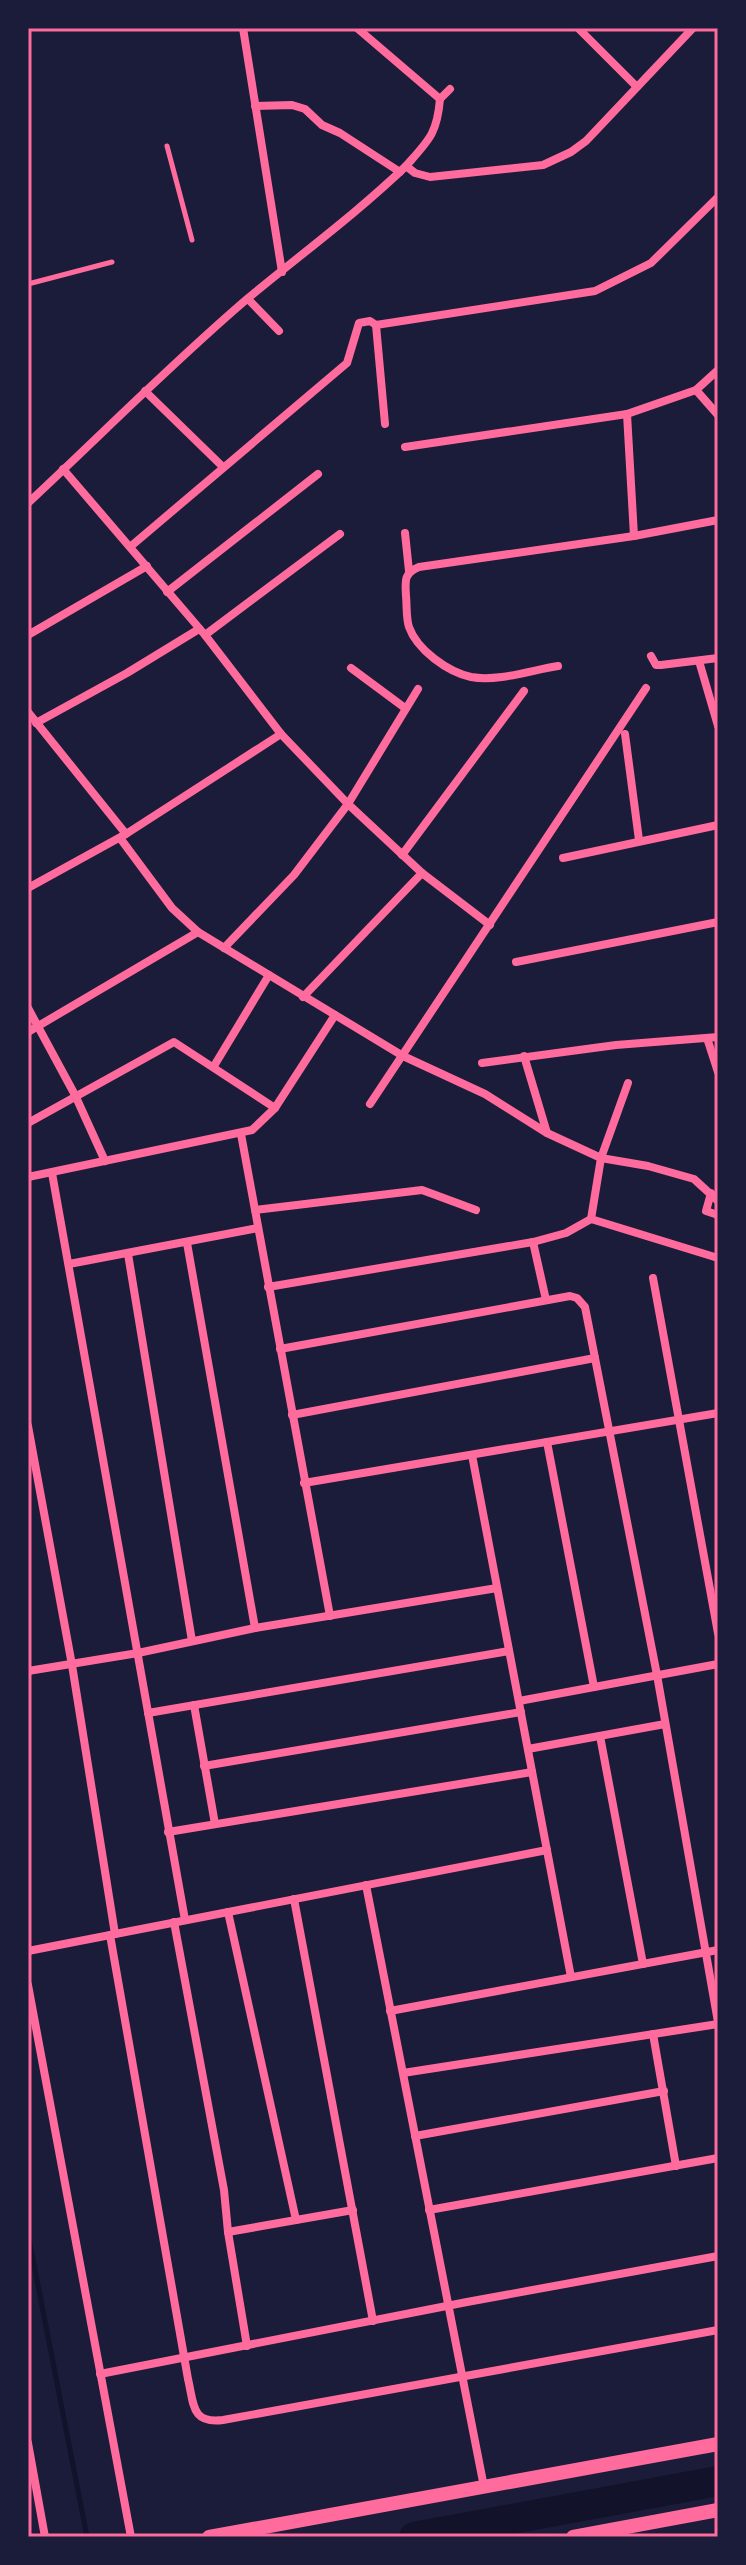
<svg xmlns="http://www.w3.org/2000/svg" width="746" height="2565" font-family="Georgia,serif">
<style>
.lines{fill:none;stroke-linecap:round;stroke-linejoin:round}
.stream{stroke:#12122b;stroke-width:5}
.river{stroke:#12122b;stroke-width:30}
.service{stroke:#ff6b9d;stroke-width:5}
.minor{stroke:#ff6b9d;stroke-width:8}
.secondary{stroke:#ff6b9d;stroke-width:14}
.neatline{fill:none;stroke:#ff6b9d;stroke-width:3}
</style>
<rect width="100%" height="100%" fill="#1b1b3a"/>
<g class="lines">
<!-- stream -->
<path class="stream" d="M28,2234L87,2537"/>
<!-- river -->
<path class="river" d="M414,2537L718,2481"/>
<!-- service -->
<g class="service">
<path d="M167,146L192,240"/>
<path d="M28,284L112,262"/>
</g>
<!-- minor -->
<g class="minor">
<path d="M243,28L282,272"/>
<path d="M357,28L440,99L450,89"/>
<path d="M578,28L637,87"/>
<path d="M440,99C437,134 429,140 406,166L415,173L430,177L543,165L571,152L586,141L693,28"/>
<path d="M255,106L292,105L305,109L322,125L340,133L400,172"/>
<path d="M248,299L279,331"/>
<path d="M696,390L718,415"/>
<path d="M145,391L223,467"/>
<path d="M627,414L634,536"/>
<path d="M385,424L376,325L595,291L651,263L718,197"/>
<path d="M405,447L627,414L696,390L718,370"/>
<path d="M63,469L205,635L281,734L348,804L422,873L303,997"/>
<path d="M28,503C101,435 171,364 247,299C300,255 356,214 406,166"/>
<path d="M405,533L409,571"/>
<path d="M130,547L347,363L359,323L370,321L376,325"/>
<path d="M167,592L318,474"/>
<path d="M28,635L147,566"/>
<path d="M205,635L340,534"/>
<path d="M651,656L656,665H661L718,658"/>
<path d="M699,661L718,726"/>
<path d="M558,666C532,670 498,682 471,677C448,672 417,650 409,627C406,618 407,606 406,596C405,580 404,573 419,567L634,536L718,520"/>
<path d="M351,668L405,708"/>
<path d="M28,712L126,834"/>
<path d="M36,723L127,673L199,629"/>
<path d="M625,734L639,840"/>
<path d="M120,838L172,908L198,932L403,1056L485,1094L547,1133L601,1158L591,1219L718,1258"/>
<path d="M402,855L524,691"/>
<path d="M563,858L718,825"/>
<path d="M422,873L490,925"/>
<path d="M28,888L126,834L281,734"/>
<path d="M224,948L294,875L348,804L418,689"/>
<path d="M516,962L718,922"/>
<path d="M28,1008L75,1095L105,1161"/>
<path d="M28,1032L198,932"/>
<path d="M707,1038L718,1072"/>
<path d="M524,1056L547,1133"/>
<path d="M482,1063L616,1045L718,1037"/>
<path d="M214,1066L269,975"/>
<path d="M628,1083L601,1158L648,1166L694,1179L718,1201"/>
<path d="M370,1104L646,688"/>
<path d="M28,1123L174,1042L275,1108"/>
<path d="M241,1134L330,1616"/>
<path d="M52,1173L185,1920"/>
<path d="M28,1177L252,1130L275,1108L335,1015"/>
<path d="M711,1193L706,1211L718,1215"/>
<path d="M255,1210L422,1190L476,1210"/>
<path d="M533,1242L546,1300"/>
<path d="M187,1243L255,1628"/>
<path d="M128,1254L192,1641"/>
<path d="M69,1264L258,1228"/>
<path d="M653,1278L718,1633"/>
<path d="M268,1287L533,1242L566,1233L591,1219"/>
<path d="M280,1349L570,1296L577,1298L585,1307L657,1675L718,2022"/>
<path d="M292,1415L595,1358"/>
<path d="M28,1426L72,1665L115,1934"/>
<path d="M547,1442L594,1687"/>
<path d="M472,1455L571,1977"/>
<path d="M304,1483L718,1413"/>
<path d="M28,1671L138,1653L255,1628L497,1588"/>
<path d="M519,1701L718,1664"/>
<path d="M194,1705L215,1824"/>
<path d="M148,1713L509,1651"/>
<path d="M600,1736L643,1964"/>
<path d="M528,1749L665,1724"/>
<path d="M204,1766L521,1712"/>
<path d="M168,1832L532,1772"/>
<path d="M366,1885L484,2487"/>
<path d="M294,1899L373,2321"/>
<path d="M228,1912L296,2220"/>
<path d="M174,1922L224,2190L228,2232L247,2346"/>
<path d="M110,1935L188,2379C194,2404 191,2424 223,2420L718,2330"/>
<path d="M28,1951L547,1850"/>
<path d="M28,1985L131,2537"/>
<path d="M390,2011L718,1950"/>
<path d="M653,2034L676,2166"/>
<path d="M403,2073L718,2024"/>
<path d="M415,2136L664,2091"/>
<path d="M429,2210L718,2158"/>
<path d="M228,2232L353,2210"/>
<path d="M100,2374L467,2302L718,2256"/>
<path d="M28,2443L45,2537"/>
</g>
<!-- secondary -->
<g class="secondary">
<path d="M209,2537L718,2444"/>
<path d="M573,2537L718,2510"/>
</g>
</g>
<!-- border -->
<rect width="746" height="2565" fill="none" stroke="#1b1b3a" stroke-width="60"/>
<rect x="30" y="30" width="686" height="2505" class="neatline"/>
</svg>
